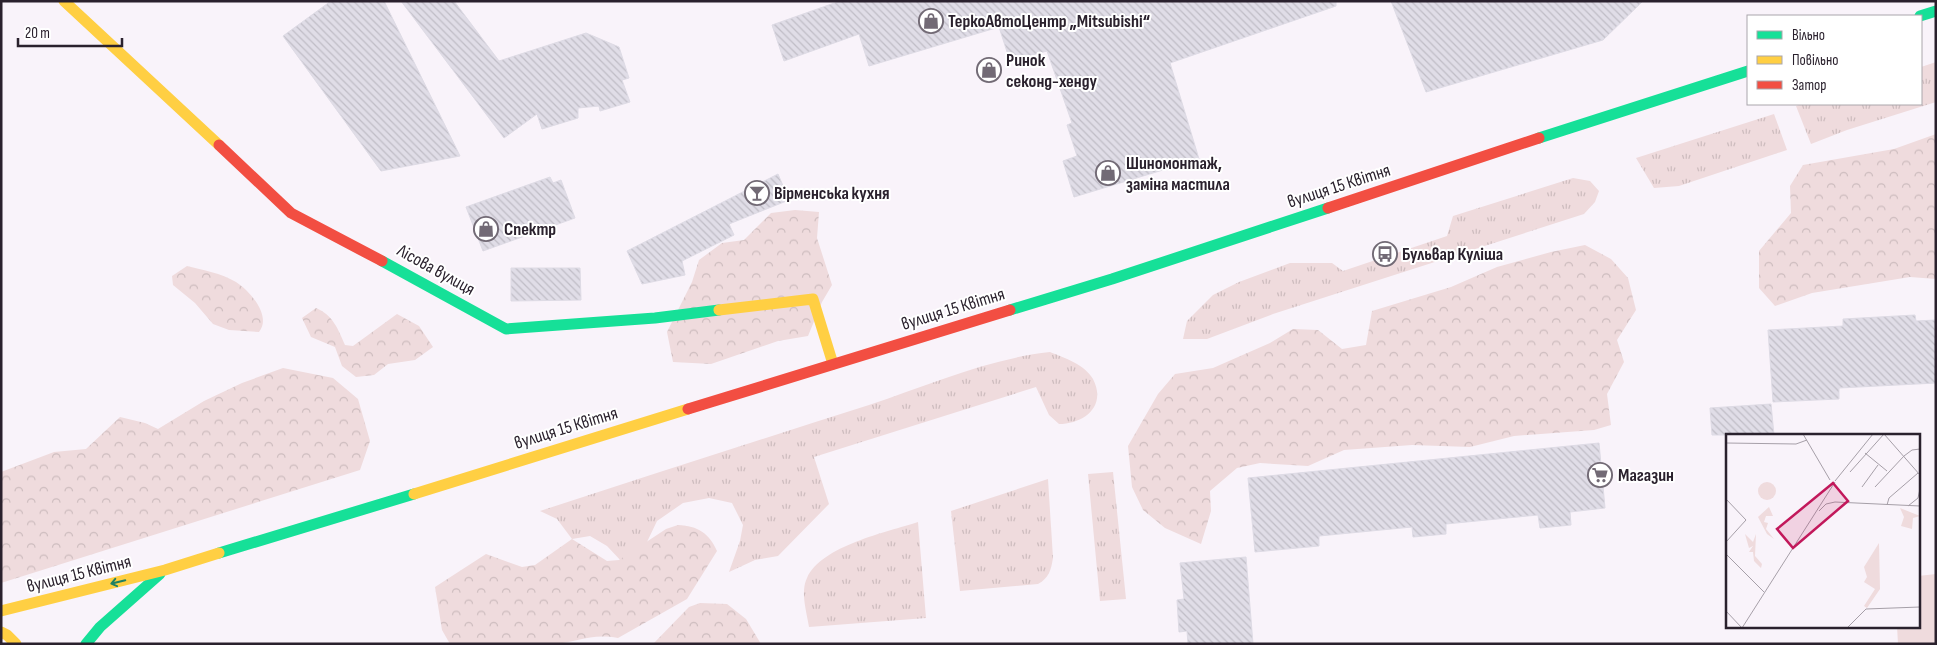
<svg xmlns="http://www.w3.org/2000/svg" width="1937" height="645" font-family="'Sofia Sans Condensed',sans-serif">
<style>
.grass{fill:url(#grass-tufts)}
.forest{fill:url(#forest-crowns)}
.park{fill:#efdbdd}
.building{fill:url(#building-back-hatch);stroke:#dedbe5}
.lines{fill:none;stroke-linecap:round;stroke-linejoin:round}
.fast{stroke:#16e098;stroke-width:11}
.slow{stroke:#ffcf43;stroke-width:11}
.jam{stroke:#f24e42;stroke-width:11}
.oneway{stroke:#208062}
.labels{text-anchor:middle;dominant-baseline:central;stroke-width:4;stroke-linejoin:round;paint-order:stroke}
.poi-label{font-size:18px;font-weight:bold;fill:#2a212d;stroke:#fff;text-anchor:start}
.street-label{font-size:18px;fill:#2a212d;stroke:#fff}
.inset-road{fill:none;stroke:#a69fa8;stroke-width:1}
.view{fill:#c2185b;fill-opacity:0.15;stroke:#c2185b;stroke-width:2.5}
.inset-edge{fill:none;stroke:#2a212d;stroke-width:2.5}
</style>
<defs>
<pattern id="grass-tufts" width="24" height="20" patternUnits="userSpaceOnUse" patternTransform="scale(1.25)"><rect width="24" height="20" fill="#efdbdd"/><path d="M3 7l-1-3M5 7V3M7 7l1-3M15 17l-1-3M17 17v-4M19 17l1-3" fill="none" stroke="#cdbcbe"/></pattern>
<pattern id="forest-crowns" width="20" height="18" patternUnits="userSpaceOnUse" patternTransform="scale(1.25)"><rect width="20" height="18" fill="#efdbdd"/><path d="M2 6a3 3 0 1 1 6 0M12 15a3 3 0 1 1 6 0" fill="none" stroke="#cdbcbe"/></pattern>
<pattern id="building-back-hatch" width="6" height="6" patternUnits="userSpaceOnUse" patternTransform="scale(1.25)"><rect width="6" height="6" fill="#e0dde7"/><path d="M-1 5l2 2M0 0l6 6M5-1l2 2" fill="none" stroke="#c0bdc6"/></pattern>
</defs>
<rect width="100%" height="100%" fill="#f9f3fa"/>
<!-- grass -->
<g class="grass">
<path d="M1936,62V102L1847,130L1811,144L1796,106L1802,104H1921V67Z"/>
<path d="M1774,114L1787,150L1679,186L1654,188L1636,158Z"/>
<path d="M1573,178L1590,181L1599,191L1595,202L1584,214L1273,314L1207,339H1183L1187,321L1213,295L1239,282L1290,263H1332L1343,271L1447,236L1453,216Z"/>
<path d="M1050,352C1065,358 1084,364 1093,379C1107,406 1084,424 1059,424L1049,415L1036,387L814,457L829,504L778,556L755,560L729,572L740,541L743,525L732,503L709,498L683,503L657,521L647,542L623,563L607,546L590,536L572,539L557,519L540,511C650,475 759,440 869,405C929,385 987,359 1050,352Z"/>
<path d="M1113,472L1126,599L1100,601L1088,474Z"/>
<path d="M1048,479L1053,558C1051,570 1049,578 1038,584L960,591L951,511Z"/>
<path d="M918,522L926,618L809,627C807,613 800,592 807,578C821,546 887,532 918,522Z"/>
</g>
<!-- forest -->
<g class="forest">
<path d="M1936,134V279L1910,277L1812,293L1775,306L1759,288V251L1791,213L1790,186L1803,165L1894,149Z"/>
<path d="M795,210L819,212L817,238L832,285L822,302L808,336L778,341L711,364L673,362L667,332L692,282L699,260L722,243L744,240L771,213Z"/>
<path d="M1585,245L1611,259L1628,278L1636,310L1617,340L1624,362L1607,394L1611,425L1594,430L1514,436L1470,447L1412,445L1344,450L1308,466L1260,463L1237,468L1210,491L1211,511L1201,544L1165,528L1143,510L1132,487L1128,446L1158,394L1175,374L1213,368L1270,343L1293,329L1318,330L1342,349L1366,345L1372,311L1451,287L1497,267L1551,252Z"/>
<path d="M187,266C203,270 221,273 236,282C250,291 272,316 259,332L229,330L213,324L195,303L173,285L172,276Z"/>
<path d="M316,308C333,315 338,329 345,345L353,346L397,314L419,326L433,347L415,360L388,364L374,375L356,377L342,366L335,347L311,337L302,318Z"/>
<path d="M283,368L333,378L358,399L370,441L360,470L1,583V472L54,452L86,449L120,417L145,423L158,429L204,401L242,383Z"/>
<path d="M678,525C698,526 709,533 717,551L687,599L618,638C591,633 578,642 554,644C519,645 484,644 450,644L442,630L435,587L486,554L522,567L535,565L572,539L607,561L619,560L666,529Z"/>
<path d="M700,603L727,604L746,619L761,644H653L689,607Z"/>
</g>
<!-- park -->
<path class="park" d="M1936,574V644H1898L1897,626H1918V576Z"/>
<!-- building -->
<g class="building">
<path d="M331,1H384L460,156L381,171L283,36Z"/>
<path d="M401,1H454L499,61L586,33L619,47L629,78L622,80L630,102L600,111L599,106L578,108V118L542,129L537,114L504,138Z"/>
<path d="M840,1H1336V6L1170,63L1199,159L1074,197L1063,161L1077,156L1067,125L1072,123L1047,51L1010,61L999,27L869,66L859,34L784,61L772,25Z"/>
<path d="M1391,1H1643L1603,40L1426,92Z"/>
<path d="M778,174L789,200L729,224L734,235L682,261L685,275L642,284L627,251Z"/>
<path d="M550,177L553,183L561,180L575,218L483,251L466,207Z"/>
<path d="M511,268H580L581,300L511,301Z"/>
<path d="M1915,315L1916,321L1936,320V383L1839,388V399L1773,402L1768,330L1843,326V319Z"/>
<path d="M1771,404L1774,435H1712L1710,408Z"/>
<path d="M1599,443L1605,508L1570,512L1571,525L1540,528L1538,515L1446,524V534L1413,537L1412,527L1319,536V546L1255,552L1248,478Z"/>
<path d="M1246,557L1253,644H1188L1187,631L1179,632L1177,600L1184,599L1180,563Z"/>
</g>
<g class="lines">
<!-- fast -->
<g class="fast">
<path d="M1920,16L1936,11"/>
<path d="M1539,138L1748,71"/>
<path d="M382,261L506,329L655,318L719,310"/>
<path d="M1010,310L1112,279L1328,208"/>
<path d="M219,553L414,494"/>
<path d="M86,644L100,627L160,574"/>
</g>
<!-- slow -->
<g class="slow">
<path d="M64,1L219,145"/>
<path d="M719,310L813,299L833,364"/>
<path d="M414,494L688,409"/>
<path d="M1,611L165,570L219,553"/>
<path d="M1,632L7,635L16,644"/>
</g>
<!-- jam -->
<g class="jam">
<path d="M219,145L291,213L382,261"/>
<path d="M1328,208L1539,138"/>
<path d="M688,409L1010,310"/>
</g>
</g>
<!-- one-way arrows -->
<defs><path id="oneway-shaft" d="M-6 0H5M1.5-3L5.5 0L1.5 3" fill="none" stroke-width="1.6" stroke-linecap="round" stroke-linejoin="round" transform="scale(1.25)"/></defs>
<use class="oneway" href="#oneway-shaft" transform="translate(118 582) rotate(166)"/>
<!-- icons -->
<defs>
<symbol id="shop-ring" viewBox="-11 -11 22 22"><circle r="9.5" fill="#fff" stroke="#726a75" stroke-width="1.5"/><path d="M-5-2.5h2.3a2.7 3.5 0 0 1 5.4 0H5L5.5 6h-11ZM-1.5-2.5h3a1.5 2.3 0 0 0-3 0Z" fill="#726a75"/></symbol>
<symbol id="bar-ring" viewBox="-11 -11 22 22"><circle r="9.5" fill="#fff" stroke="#726a75" stroke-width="1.5"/><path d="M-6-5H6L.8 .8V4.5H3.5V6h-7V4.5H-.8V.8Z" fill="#726a75"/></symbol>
<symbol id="bus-ring" viewBox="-11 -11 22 22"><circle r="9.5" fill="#fff" stroke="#726a75" stroke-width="1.5"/><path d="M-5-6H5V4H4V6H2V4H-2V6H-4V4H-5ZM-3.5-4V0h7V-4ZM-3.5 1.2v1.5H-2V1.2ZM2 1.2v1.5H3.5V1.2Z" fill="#726a75"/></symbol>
<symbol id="supermarket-ring" viewBox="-11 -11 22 22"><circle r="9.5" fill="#fff" stroke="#726a75" stroke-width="1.5"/><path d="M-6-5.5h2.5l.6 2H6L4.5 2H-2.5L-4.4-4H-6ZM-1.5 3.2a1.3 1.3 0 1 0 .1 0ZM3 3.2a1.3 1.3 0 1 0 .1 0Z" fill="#726a75"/></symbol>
</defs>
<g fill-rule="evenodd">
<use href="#shop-ring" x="917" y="7" width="28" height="28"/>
<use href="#shop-ring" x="975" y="56" width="28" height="28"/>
<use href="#shop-ring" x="1094" y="159" width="28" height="28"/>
<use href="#bar-ring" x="743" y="179" width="28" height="28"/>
<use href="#shop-ring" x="472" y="215" width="28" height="28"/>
<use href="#bus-ring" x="1371" y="240" width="28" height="28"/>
<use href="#supermarket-ring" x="1586" y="461" width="28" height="28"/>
</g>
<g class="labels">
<!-- poi labels -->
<g class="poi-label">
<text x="948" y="21">ТеркоАвтоЦентр „Mitsubishi“</text>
<text x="1006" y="60">Ринок<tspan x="1006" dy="21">секонд-хенду</tspan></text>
<text x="1126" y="163">Шиномонтаж,<tspan x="1126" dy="21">заміна мастила</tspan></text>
<text x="774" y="193">Вірменська кухня</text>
<text x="504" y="229">Спектр</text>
<text x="1402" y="254">Бульвар Куліша</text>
<text x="1618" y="475">Магазин</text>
</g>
<!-- street labels -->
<g class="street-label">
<text transform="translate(1339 186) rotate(-18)">вулиця 15 Квітня</text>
<text transform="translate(436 270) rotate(29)">Лісова вулиця</text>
<text transform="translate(953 309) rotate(-17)">вулиця 15 Квітня</text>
<text transform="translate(566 428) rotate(-17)">вулиця 15 Квітня</text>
<text transform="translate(79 574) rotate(-14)">вулиця 15 Квітня</text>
</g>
</g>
<!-- overview -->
<g transform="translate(1726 434)">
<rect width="194" height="194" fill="#f9f3fa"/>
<path d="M174,74L194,82L187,84L186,95L175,92L178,83ZM153,109L154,155L141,174L138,172L149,155L138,148L141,143L138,133Z" fill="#efdbdd"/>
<path d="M43,73L47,82H40L38,88L42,89L40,95L48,105L41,100L38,106L41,100L32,83ZM19,100L27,108L30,100L29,122L36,130L35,134L28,127L27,118H23L27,112L23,114Z" fill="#efdbdd"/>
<path d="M32 57a9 9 0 1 1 18 0a9 9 0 1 1-18 0Z" fill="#efdbdd"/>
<path class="inset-road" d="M77,0L104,46M158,0L194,41M0,9L70,10L81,6M139,19L161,37M124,38L158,0M109,47L147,0M136,53L152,31M149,53L178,22L186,16L194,15M0,65L20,86L0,108M161,71L163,64L192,39M182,72L192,64L194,55M93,77L100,70L109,68L194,72M0,120L38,158M0,177L16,194M16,194L109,48M121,194L140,175L194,173"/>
<path class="view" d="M107,49L122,67L67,114L51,95Z"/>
<rect width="194" height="194" class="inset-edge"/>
</g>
<!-- border -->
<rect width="1937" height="645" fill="none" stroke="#2a212d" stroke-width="5"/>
<!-- legend -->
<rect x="1747" y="15" width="175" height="90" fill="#ffffff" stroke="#aaa6ab"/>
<rect x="1757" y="31" width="25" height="8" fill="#16e098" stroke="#aaa6ab"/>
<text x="1792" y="40" font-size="15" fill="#2a212d">Вільно</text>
<rect x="1757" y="56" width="25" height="8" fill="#ffcf43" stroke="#aaa6ab"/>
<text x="1792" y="65" font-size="15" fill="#2a212d">Повільно</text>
<rect x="1757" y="81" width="25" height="8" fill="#f24e42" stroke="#aaa6ab"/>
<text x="1792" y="90" font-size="15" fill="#2a212d">Затор</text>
<!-- scale -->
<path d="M18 38v8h104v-8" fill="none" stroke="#2a212d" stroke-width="2.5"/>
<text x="25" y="38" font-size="15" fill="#2a212d" stroke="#ffffff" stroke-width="4" paint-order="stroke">20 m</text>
</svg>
